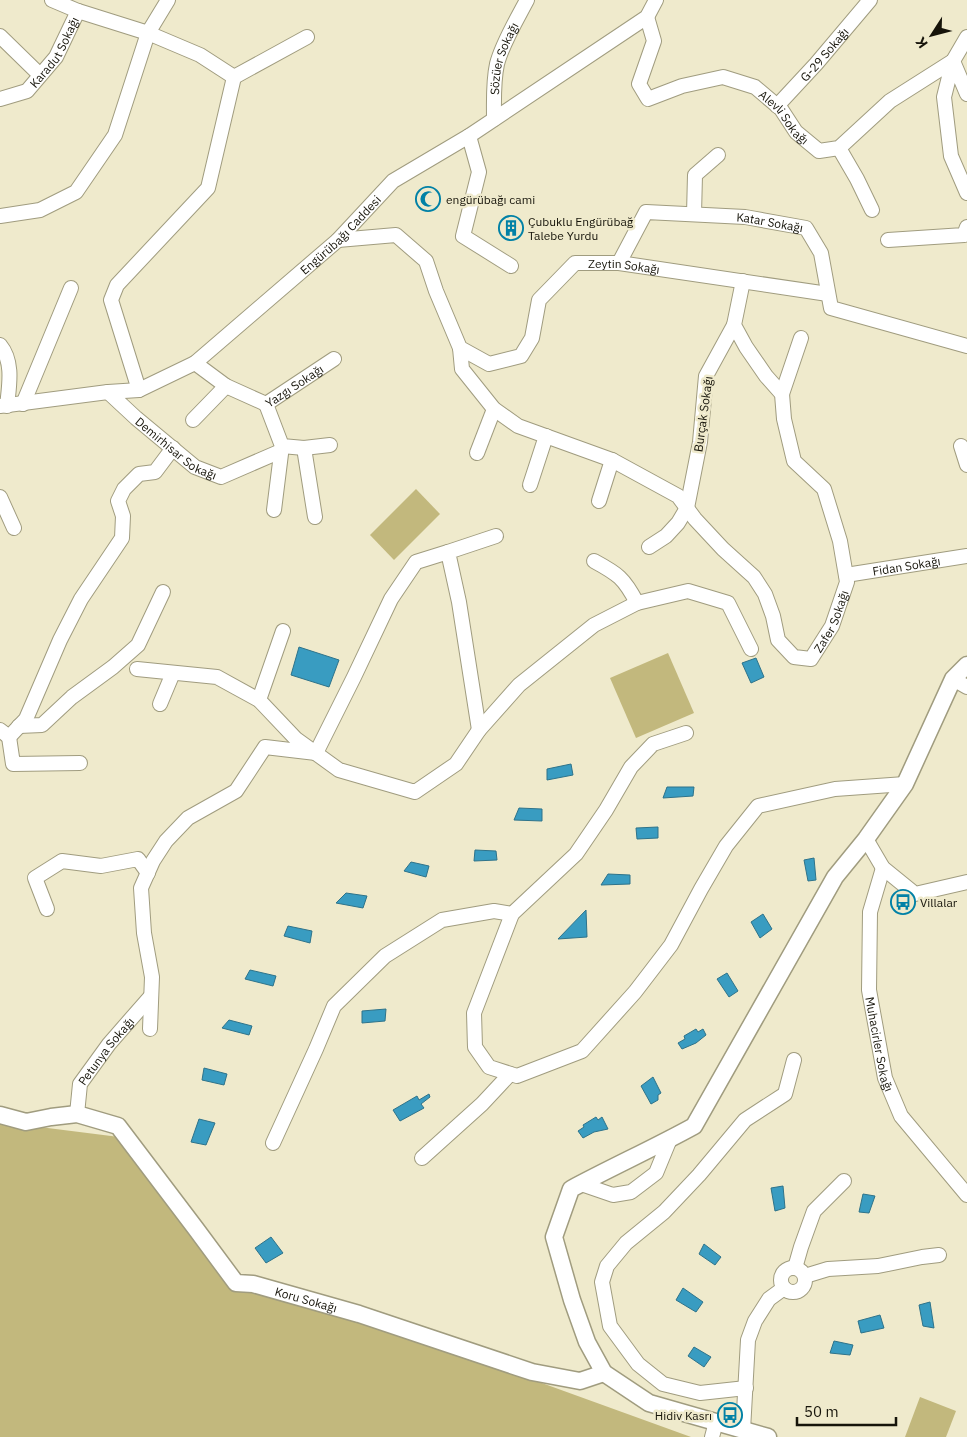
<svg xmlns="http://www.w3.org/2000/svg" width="967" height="1437" font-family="'IBM Plex Sans',sans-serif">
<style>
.green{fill:#c2b87d}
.water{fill:#399cc1;stroke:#2e738a}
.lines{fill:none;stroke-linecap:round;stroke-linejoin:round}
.minor-casing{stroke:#a09c7f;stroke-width:16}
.tertiary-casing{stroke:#a09c7f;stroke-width:19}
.minor{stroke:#fff;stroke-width:14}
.tertiary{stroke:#fff;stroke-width:16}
.labels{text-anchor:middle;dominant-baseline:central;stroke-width:5;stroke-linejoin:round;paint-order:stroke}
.street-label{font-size:12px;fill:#16140a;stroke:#efeacc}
.poi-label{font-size:12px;fill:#16140a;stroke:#efeacc;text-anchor:start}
</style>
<rect width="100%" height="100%" fill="#efeacc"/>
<!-- green -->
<g class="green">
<path d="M416,489L440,514L394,560L370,535Z"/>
<path d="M668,653L694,713L636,738L610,678Z"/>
<path d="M0,1122L127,1138L235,1272L691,1437H0Z"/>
<path d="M920,1397L956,1411L946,1437H905Z"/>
</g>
<!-- water -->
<g class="water">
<path d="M299,647L339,660L329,687L291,675Z"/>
<path d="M756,658L764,677L751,683L742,663Z"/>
<path d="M571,764L573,775L547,780V769Z"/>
<path d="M667,787H694L693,796L663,798Z"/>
<path d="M519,808L542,809V821L514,820Z"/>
<path d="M658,827V838L637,839L636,828Z"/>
<path d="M475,850L496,851L497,860L474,861Z"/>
<path d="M814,858L816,880L808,881L804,860Z"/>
<path d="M411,862L429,866L426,877L404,871Z"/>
<path d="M608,874L630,875V884L601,885Z"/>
<path d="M346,893L367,896L363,908L336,903Z"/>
<path d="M586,910L587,937L558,939Z"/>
<path d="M763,914L772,929L760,938L751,922Z"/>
<path d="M288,926L312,931L310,943L284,936Z"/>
<path d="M250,970L276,976L273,986L245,979Z"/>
<path d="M727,973L738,991L729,997L717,979Z"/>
<path d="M386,1009L385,1021L362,1023V1011Z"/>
<path d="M229,1020L252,1026L249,1035L222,1028Z"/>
<path d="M696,1029L698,1032L703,1029L706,1035L696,1043L682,1049L678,1043L685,1039L684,1036Z"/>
<path d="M204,1068L227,1074L224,1085L202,1080Z"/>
<path d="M653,1077L661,1093L658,1095V1100L651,1104L641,1086Z"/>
<path d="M429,1094L430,1097L421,1104L424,1108L400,1121L393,1110L417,1096L419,1100Z"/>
<path d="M596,1117L598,1120L602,1117L608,1129L594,1132L583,1138L578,1131L584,1127L583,1125Z"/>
<path d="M199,1119L215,1123L206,1145L191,1142Z"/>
<path d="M783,1186L785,1208L775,1211L771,1188Z"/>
<path d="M863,1194L875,1196L869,1213L859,1212Z"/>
<path d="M271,1237L283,1253L266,1263L255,1248Z"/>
<path d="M704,1244L721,1257L715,1265L699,1254Z"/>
<path d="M683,1288L703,1302L696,1312L676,1300Z"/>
<path d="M930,1302L934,1328L923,1326L919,1305Z"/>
<path d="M880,1315L884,1328L861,1333L858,1321Z"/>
<path d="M834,1341L853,1345L850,1355L830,1353Z"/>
<path d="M694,1347L711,1357L704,1367L688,1356Z"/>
</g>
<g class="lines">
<defs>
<g id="minor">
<path d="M78,11L148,33L200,55L234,77L208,188L117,285L111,300L139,390"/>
<path id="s1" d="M647,17L654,41L639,84L648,99L682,86L723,77L755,87L781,109L796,132L819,151L839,148L890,101L953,61L967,37"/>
<path d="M0,36L40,75"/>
<path d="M234,77L307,37"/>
<path d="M967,94L953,61L944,97L951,156L967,193"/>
<path id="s2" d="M0,99L27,91L56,57L78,11L52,0"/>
<path id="s3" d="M777,106L816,64L870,0"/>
<path id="s4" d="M494,119C494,101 493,82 497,64C502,44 517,19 527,0"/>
<path d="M469,136L479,172L463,236L511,266"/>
<path d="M839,148L857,179L872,210"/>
<path d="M694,214L695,175L718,155"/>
<path d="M0,216L40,210L76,192L115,135L148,33L168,0"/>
<path id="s5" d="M338,240L396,235L426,261L436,291L460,348L489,364L521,356L532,338L539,300L575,263H619L828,294"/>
<path d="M888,240L964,235L967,227"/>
<path id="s6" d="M619,263L646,212L745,217L806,228L821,253L831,308L967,346"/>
<path d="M0,345C14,362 9,386 7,406"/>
<path id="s7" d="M460,348L462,369L494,409L518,426L612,460L678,496L695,519L723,549L754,577L765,594L773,616L778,640L794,657L811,659L832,626L847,582L840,541L824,489L794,461L784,419L782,394L766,376L746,347L734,325L743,281"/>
<path id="s8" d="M195,363L226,386L266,404L334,359"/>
<path id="s9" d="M108,392L136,418L195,467L221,477L281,451"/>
<path d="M782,394L801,338"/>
<path d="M23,404L71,288"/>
<path d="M266,404L282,446L304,448L330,445"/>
<path id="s10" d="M0,406L108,392L139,390L195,363L338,240L393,181L469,136L647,17L656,0"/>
<path d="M193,420L226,386"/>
<path d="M961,446L967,465"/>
<path d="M304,448L315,517"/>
<path d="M477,453L494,409"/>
<path d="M530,485L546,436"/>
<path d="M0,497L14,528"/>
<path d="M599,501L612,460"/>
<path d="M274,510L282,446"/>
<path d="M649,547L666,536L678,523L687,508L700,442L706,376L734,325"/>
<path d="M594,561C618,574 624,578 637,603"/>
<path id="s11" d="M846,575L967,556"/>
<path d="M137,669L217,677L259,700L296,739L339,770L415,792L456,764L479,730L519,685L594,625L637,603L688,591L728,603L751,649"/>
<path d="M953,679L967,687"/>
<path d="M259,700L283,631"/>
<path d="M160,704L173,673"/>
<path d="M19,726L42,725L72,697L113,667L138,645L163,592"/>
<path d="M0,730L9,737L26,719L60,640L81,599L122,538L123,516L118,501L124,489L139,474L155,472L173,448"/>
<path d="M479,730L459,602L448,552L496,536"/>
<path d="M686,733L653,744L631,767L606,810L576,854L512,914L474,1013L475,1047L489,1067L517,1076L582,1051L635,992L671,945L701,889L726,846L758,806L835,789L905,784"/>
<path d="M9,737L13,764L80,763"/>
<path d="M866,839L883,868L915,894L967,882"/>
<path id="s12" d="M883,868L870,912L869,990L885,1078L901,1116L967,1195"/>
<path d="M47,909L35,878L62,861L101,866L138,859L148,873"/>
<path d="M150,1029L152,977L144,933L141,888L153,861L166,841L188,818L236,791L265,747L316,753L354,677L391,599L416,562L448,552"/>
<path id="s13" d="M77,1114L80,1084L109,1044L151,996"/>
<path d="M273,1143L316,1049L334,1006L385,956L442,920L494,911L512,914"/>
<path d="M422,1158L482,1104L510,1074"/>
<path d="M581,1184L613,1195L631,1192L656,1173L670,1139"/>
<path d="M795,1268L801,1247L814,1211L844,1181"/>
<circle cx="793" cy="1280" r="12"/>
<path d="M805,1276L828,1269L878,1266L922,1257L939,1255"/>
<path d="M746,1388L700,1393L663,1384L638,1364L610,1326L602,1282L607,1266L626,1243L664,1212L699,1175L745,1120L785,1094L794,1060"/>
<path d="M743,1430L748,1340L755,1321L769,1299L784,1288"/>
<path d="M712,1437L716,1422"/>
</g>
<g id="tertiary">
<path id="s14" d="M0,1115L26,1122L51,1117L77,1114L118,1126L196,1229L236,1283L253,1284L359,1314L532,1372L580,1381L604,1373"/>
<path d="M768,1437L649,1403L604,1373L587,1342L572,1300L554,1237L571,1189C612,1167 654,1148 694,1126L835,877L866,839L905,784L953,679L967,665"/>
</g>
</defs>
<!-- minor casing -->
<use href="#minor" class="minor-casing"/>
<!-- tertiary casing -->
<use href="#tertiary" class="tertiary-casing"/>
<!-- minor -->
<use href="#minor" class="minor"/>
<!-- tertiary -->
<use href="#tertiary" class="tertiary"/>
</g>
<!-- icons -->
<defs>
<symbol id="mosque-ring" viewBox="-11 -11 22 22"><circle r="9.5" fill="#efeacc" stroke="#0181a6" stroke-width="1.5"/><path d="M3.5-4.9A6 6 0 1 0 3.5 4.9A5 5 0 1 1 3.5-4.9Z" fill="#0181a6"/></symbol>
<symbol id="building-ring" viewBox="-11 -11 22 22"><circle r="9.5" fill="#efeacc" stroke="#0181a6" stroke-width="1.5"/><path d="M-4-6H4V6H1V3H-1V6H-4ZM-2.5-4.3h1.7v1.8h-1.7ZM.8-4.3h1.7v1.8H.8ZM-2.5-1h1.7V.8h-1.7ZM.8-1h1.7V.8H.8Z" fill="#0181a6"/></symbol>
<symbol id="bus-ring" viewBox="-11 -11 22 22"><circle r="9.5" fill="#efeacc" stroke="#0181a6" stroke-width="1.5"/><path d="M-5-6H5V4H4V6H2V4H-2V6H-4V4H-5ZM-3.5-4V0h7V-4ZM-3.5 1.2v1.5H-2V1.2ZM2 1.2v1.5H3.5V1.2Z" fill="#0181a6"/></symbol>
</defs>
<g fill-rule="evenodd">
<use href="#mosque-ring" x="414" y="185" width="28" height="28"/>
<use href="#building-ring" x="497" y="214" width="28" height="28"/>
<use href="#bus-ring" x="889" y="888" width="28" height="28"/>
<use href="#bus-ring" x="716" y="1401" width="28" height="28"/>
</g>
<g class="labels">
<!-- street labels -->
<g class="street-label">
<text stroke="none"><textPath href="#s2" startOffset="76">Karadut Sokağı</textPath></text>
<text stroke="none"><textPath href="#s3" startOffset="70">G-29 Sokağı</textPath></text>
<text stroke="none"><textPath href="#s4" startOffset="62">Sözüer Sokağı</textPath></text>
<text stroke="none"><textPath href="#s1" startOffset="242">Alevli Sokağı</textPath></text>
<text stroke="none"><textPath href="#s6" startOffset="182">Katar Sokağı</textPath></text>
<text stroke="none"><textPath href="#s10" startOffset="396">Engürübağı Caddesi</textPath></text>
<text stroke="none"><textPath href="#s5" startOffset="418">Zeytin Sokağı</textPath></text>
<text stroke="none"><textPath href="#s8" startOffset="116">Yazgı Sokağı</textPath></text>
<text transform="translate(703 414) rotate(-82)">Burçak Sokağı</text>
<text stroke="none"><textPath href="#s9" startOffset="89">Demirhisar Sokağı</textPath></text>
<text stroke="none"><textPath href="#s11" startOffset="61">Fidan Sokağı</textPath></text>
<text stroke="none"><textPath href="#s7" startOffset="540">Zafer Sokağı</textPath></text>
<text stroke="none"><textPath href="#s12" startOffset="179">Muhacirler Sokağı</textPath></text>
<text stroke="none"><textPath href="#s13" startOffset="72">Petunya Sokağı</textPath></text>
<text stroke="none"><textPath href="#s14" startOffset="390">Koru Sokağı</textPath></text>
</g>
<!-- poi labels -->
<g class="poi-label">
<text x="446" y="199">engürübağı cami</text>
<text x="528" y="221">Çubuklu Engürübağ<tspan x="528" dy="14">Talebe Yurdu</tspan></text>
<text x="920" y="902">Villalar</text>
<text x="712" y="1415" text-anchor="end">Hidiv Kasrı</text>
</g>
</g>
<!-- north arrow -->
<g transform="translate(932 35) rotate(234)" stroke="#efeacc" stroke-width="4" paint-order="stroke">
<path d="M0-4L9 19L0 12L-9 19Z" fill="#16140a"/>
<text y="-8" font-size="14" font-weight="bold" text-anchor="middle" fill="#16140a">K</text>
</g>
<!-- scale -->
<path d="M797 1417v8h99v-8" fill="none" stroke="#16140a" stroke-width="2.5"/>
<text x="804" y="1417" font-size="15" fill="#16140a" stroke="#efeacc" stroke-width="4" paint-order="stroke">50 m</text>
</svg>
